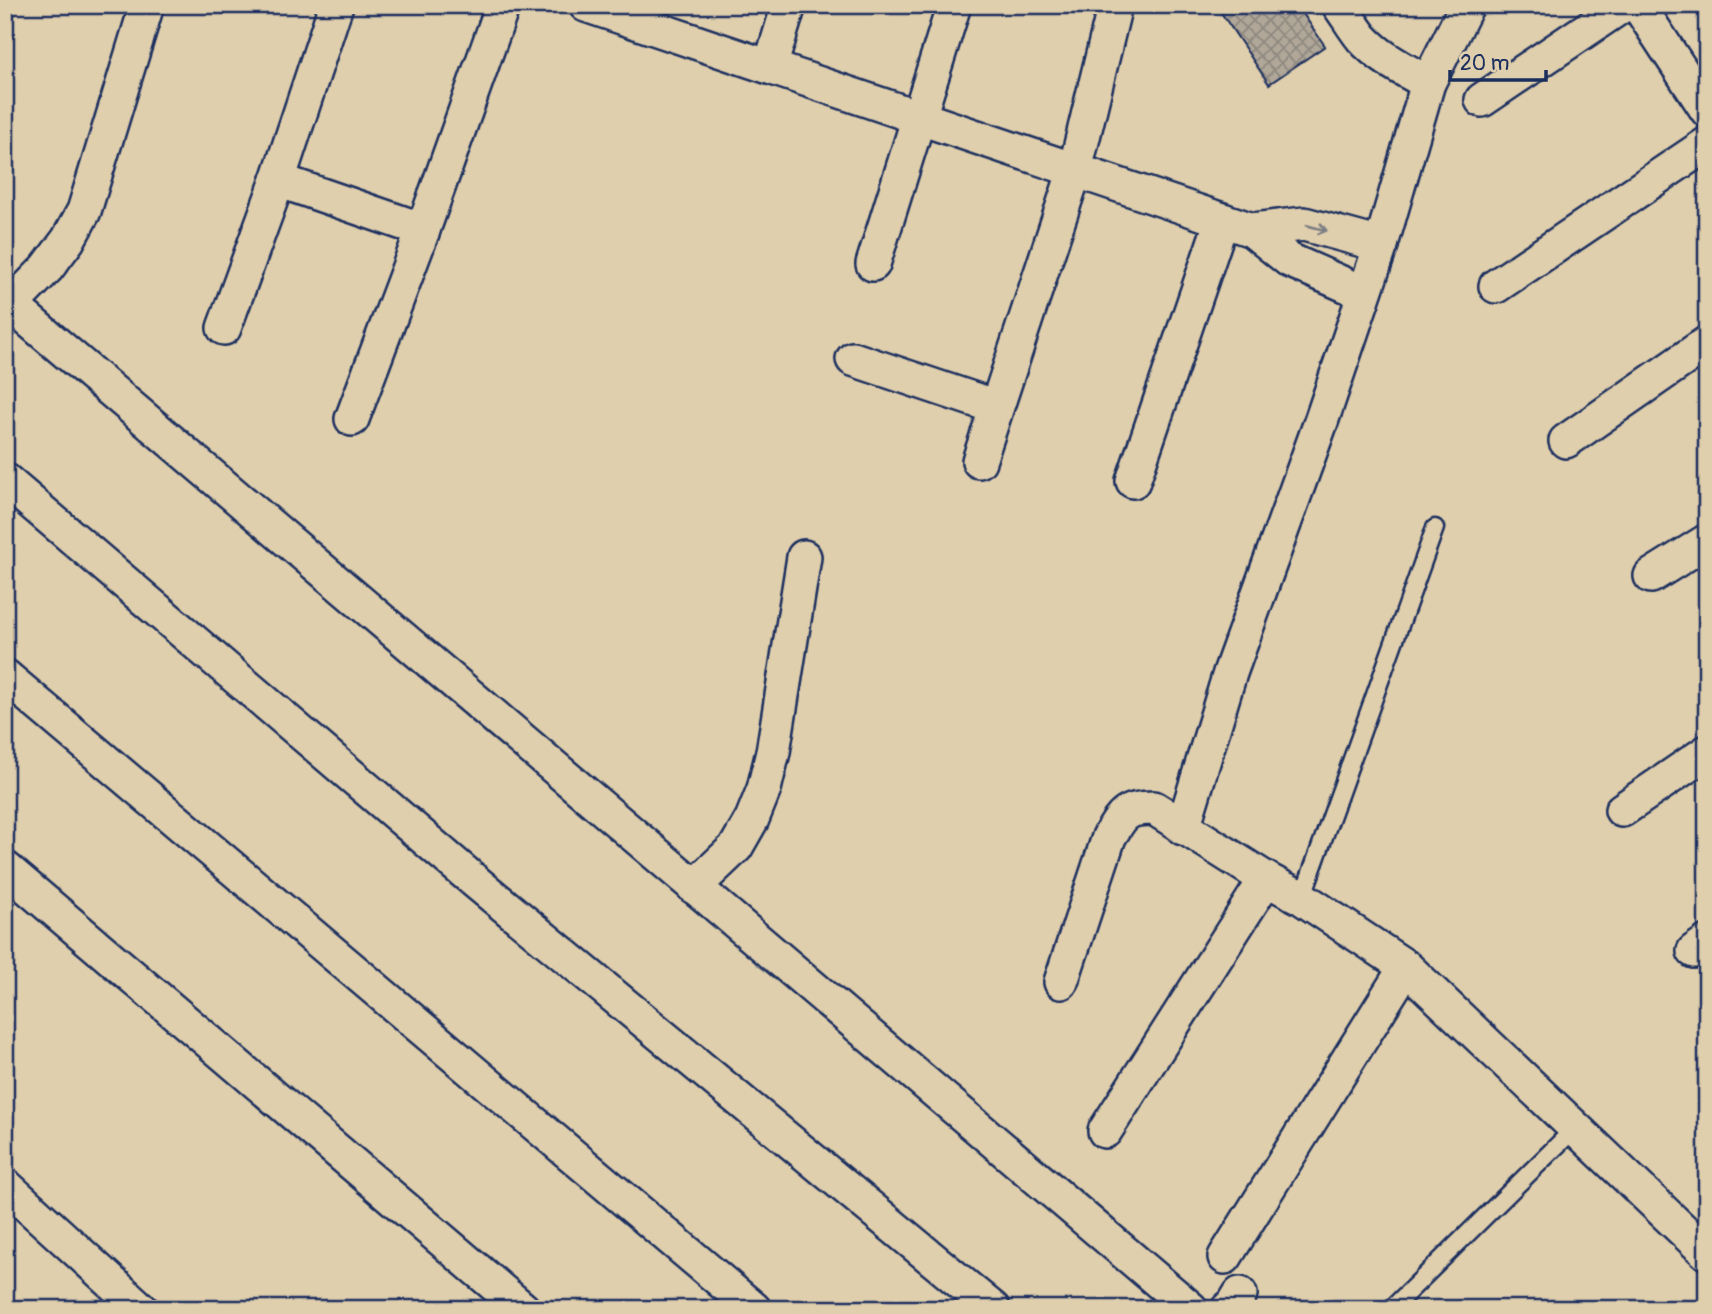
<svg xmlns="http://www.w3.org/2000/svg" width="1712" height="1314" font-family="Pangolin,sans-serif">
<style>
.building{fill:url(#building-cross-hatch);stroke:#1b2f5e;stroke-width:2}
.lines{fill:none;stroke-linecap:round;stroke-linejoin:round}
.lane-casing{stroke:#1b2f5e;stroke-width:21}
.street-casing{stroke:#1b2f5e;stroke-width:38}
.lane{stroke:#e0cfac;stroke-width:16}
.street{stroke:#e0cfac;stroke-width:33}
.oneway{stroke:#7e7f85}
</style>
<defs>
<pattern id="building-cross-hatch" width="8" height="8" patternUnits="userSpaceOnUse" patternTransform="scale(1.75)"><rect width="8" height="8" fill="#b0a798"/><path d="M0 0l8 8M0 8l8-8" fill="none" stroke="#8e887f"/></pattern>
</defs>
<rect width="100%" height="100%" fill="#e0cfac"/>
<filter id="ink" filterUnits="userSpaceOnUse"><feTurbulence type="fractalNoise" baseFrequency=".0143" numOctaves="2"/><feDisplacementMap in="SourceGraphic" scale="14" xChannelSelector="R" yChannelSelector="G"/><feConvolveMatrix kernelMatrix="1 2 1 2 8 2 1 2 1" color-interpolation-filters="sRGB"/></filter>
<g filter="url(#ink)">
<!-- building -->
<path class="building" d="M1216,5H1297L1325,46L1269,84Z"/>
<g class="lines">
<defs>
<g id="lane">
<path d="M1302,898L1435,528"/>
<path d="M1391,1309L1576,1127"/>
</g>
<g id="street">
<path d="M586,5L1252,230L1289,260L1364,293"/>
<path d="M1339,5C1347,16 1354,28 1362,38C1380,58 1405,70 1428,83"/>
<path d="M1638,5L1707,110"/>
<path d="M770,67L789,5"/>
<path d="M1482,100L1623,5"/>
<path d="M278,180L423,230"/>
<path d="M1252,230L1304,224L1381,245"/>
<path d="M873,264L954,5"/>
<path d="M1496,286L1707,144"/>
<path d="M5,300L1191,1309"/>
<path d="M5,311L47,268L68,240L84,211L147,5"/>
<path d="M224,328L278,180L336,5"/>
<path d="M853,359L996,407"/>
<path d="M352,419L423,230L503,5"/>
<path d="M1566,441L1707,343"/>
<path d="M979,461L1075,170L1115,5"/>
<path d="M5,480L477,883L993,1309"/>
<path d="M1133,481L1222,220"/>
<path d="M1651,576L1707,541"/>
<path d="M5,676L754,1309"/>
<path d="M1622,810L1707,752"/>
<path d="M1183,828L1230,673L1322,419L1381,245L1428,83L1467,5"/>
<path d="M5,868L523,1309"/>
<path d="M694,887L736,847L752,819L764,789L773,752L804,557"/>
<path d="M1694,951L1707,942"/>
<path d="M1061,982L1109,837C1123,814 1125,808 1154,808L1266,879L1302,898L1406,967L1707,1253"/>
<path d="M1105,1131L1266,879"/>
<path d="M5,1185L141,1309"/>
<path d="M1225,1257L1406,967"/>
<path d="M1228,1309L1234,1304L1240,1294"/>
</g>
</defs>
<!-- lane casing -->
<use href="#lane" class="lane-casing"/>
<!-- street casing -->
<use href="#street" class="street-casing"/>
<!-- lane -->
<use href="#lane" class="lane"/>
<!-- street -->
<use href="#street" class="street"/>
</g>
<!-- one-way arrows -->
<defs><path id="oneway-shaft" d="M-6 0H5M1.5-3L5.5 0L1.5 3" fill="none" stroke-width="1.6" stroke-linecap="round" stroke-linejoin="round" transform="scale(1.75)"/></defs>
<use class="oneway" href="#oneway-shaft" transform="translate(1317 228) rotate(15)"/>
</g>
<!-- margin -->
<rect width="1712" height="1314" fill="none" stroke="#e0cfac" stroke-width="28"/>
<rect x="14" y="14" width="1684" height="1286" fill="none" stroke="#1b2f5e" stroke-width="2.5" filter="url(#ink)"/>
<!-- scale -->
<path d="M1450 70v10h96v-10" fill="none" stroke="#1b2f5e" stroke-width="3.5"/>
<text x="1460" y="70" font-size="21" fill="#1b2f5e" stroke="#e0cfac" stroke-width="5" paint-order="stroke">20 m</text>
</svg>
